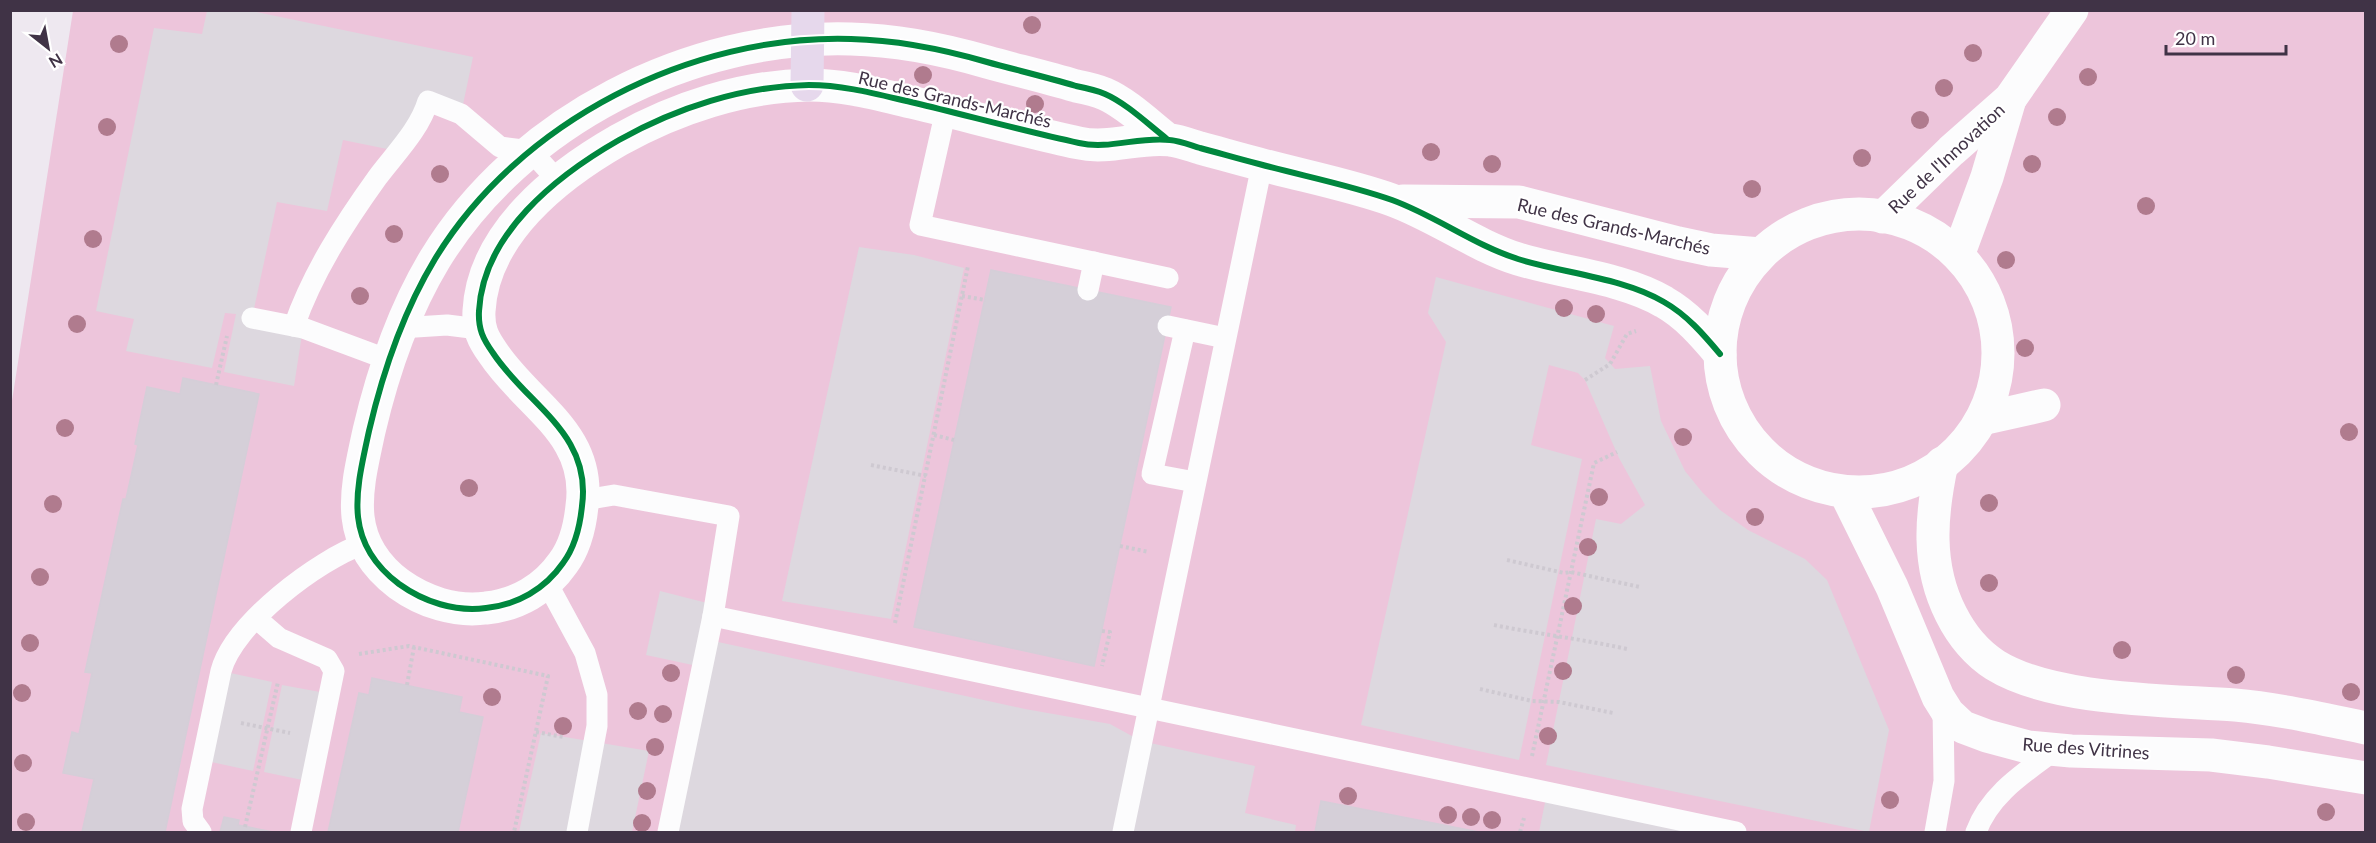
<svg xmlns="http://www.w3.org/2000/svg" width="2376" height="843" font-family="Lato,sans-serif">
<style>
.green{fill:#edc5db}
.parking{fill:#ddd8df}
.building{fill:#d5cfd8;stroke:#d5ced8;stroke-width:1.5}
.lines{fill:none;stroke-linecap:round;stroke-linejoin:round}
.path{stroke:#cec9d1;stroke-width:4;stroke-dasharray:3 3;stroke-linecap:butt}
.service{stroke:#fcfcfd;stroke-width:21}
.minor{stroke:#fcfcfd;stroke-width:33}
.motorway{stroke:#e6d8ec;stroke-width:33}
.cycleway-casing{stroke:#fff;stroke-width:10}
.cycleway{stroke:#00873e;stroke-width:6}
.tree{fill:#b07b8e}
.labels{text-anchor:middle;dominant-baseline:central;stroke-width:4.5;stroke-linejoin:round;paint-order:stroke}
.street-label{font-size:18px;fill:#403346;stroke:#fff}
</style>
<rect width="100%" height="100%" fill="#eee8f0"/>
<!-- green -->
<path class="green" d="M73,11H2365V832H10L11,407Z"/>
<!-- parking -->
<g class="parking">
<path d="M207,11H252L473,57L461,114L428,101L397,151L343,140L327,211L277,202L252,318L303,328L294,386L224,372L236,314L225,313L212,368L126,351L134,319L96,311L154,28L202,34Z"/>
<path d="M859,247L914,255L964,268L891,619L782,601Z"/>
<path d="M1436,277L1614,326L1605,358L1615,369L1650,366L1661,421L1685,471L1702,492L1720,510L1748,530L1805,559L1827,580L1889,730L1869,832L1546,765L1596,519L1621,524L1645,505L1619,458L1585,380L1578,373L1549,365L1531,445L1582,459L1519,760L1361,725L1446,342L1428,313Z"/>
<path d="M660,591L715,605L709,640L1025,709L1110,724L1141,741L1255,766L1245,813L1296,825L1295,832H668L702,667L646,655Z"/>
<path d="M221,671L272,682L253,771L202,760Z"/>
<path d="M282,685L331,694L312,782L264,772Z"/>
<path d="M541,733L649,751L632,832H519Z"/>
<path d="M1547,793L1736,832H1539Z"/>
</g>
<!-- building -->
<g class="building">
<path d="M991,270L1171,307L1094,666L914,627Z"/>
<path d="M183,378L259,394L165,832H82L94,779L63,773L72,732L79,734L92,673L85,672L123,499H126L138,445L135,444L147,387L180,394Z"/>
<path d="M372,678L462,697L459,712L483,717L458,832H328L359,693L369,695Z"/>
<path d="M1321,801L1479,832H1315Z"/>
<path d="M224,817L239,820L238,825L273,832H220Z"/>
</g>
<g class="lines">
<!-- path -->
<g class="path">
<path d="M962,296L985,300"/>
<path d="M1585,380L1610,364L1627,334L1636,331"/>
<path d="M216,385L227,336"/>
<path d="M934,435L954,440"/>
<path d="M871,465L926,476"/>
<path d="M1120,546L1149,552"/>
<path d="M1507,560L1564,573L1571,572L1640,587"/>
<path d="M895,623L968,266"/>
<path d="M1494,625C1538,634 1582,639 1627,649"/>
<path d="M1102,631L1110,632L1102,666"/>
<path d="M359,654L409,646L548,676L514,832"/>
<path d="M407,685L414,647"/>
<path d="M1480,689L1532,701L1559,702L1613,713"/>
<path d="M241,723L290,733"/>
<path d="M536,732L564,737"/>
<path d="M1532,756L1594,463L1617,452"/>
<path d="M245,827L278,682"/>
<path d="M1520,832L1524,818"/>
</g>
<!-- service -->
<g class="service">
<path d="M946,110L920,225L1168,278"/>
<path d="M1088,290L1094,262"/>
<path d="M252,318L303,328L389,360"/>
<path d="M294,326C313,272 344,224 377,178C395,154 420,129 428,101L461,114L500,147L531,151L558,181"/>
<path d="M1168,326L1225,338"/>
<path d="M400,328L447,325L479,329"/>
<path d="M1185,330L1152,474L1195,482"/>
<path d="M584,500L614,495L729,516L713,616L668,832"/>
<path d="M547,583L585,653L597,695V726L577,832"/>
<path d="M713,616L1736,832"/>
<path d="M257,619L279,638L327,659L334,671L301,832"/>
<path d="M201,832L193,821L192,809L221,671C234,623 318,560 363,544"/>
<path d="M1123,832L1262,165"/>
<path d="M1935,832L1944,781L1943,706"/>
<path d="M1976,832C1990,794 2024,773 2055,750"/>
</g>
<!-- minor -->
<g class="minor">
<path d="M1167,139C1149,125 1126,103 1105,94C1096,90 1086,88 1076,86C1046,77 1016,70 987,62C942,49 897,40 851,39C691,34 519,121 435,259C403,312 383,371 369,431C356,491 342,541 399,584C424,602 455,612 486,608C517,605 545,589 563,563C575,547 580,526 582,506C592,433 528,406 493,353C483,339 478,329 479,311C483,234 556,176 619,140C676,108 743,86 809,85C845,85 880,95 915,103C969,116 1024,131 1079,143C1109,150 1140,136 1170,140C1180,141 1190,145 1200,148C1219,153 1239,159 1259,164C1303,176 1350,185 1392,200C1436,216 1474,245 1518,259C1563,273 1624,278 1664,302C1687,315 1704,335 1720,354"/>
<path d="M1403,201L1519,202L1678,243L1711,250L1761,254"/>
<circle cx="1859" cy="353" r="139"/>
<path d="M1883,217L1951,151L2010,99L2072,10"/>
<path d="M1959,253L1987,177L2010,99"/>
<path d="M1982,419L2044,405"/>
<path d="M1942,463C1931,514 1926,565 1951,614C1961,634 1975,652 1995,665C2053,701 2167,700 2235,705C2280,709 2322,719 2366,728"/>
<path d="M1846,494L1892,587L1938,697L1948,713L1963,727L1987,736L2028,747L2071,751L2211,755L2268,762L2366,778"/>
</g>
<!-- motorway -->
<path class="motorway" d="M807,85L808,10"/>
<defs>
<path id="cycleway" d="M1167,139C1149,125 1126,103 1105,94C1096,90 1086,88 1076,86C1046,77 1016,70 987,62C942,49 897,40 851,39C691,34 519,121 435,259C403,312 383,371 369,431C356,491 342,541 399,584C424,602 455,612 486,608C517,605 545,589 563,563C575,547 580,526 582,506C592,433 528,406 493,353C483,339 478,329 479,311C483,234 556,176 619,140C676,108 743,86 809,85C845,85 880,95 915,103C969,116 1024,131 1079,143C1109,150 1140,136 1170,140C1180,141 1190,145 1200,148C1219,153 1239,159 1259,164C1303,176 1350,185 1392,200C1436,216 1474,245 1518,259C1563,273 1624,278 1664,302C1687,315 1704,335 1720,354"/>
</defs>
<!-- cycleway casing -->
<use href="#cycleway" class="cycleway-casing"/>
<!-- cycleway -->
<use href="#cycleway" class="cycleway"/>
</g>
<!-- trees -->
<g class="tree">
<circle cx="1032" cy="25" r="9"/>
<circle cx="119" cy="44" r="9"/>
<circle cx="1973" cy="53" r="9"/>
<circle cx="923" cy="75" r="9"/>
<circle cx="2088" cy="77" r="9"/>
<circle cx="1944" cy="88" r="9"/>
<circle cx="1035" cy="104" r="9"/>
<circle cx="2057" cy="117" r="9"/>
<circle cx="1920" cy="120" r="9"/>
<circle cx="107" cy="127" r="9"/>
<circle cx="1431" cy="152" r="9"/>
<circle cx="1862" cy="158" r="9"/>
<circle cx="1492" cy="164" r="9"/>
<circle cx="2032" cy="164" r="9"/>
<circle cx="440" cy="174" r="9"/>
<circle cx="1752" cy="189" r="9"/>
<circle cx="2146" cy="206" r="9"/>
<circle cx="394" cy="234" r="9"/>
<circle cx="93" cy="239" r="9"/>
<circle cx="2006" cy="260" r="9"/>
<circle cx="360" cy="296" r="9"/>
<circle cx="1564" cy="308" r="9"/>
<circle cx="1596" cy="314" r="9"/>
<circle cx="77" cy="324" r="9"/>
<circle cx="2025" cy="348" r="9"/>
<circle cx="65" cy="428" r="9"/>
<circle cx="2349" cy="432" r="9"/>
<circle cx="1683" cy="437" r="9"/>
<circle cx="469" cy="488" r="9"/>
<circle cx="1599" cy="497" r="9"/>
<circle cx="1989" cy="503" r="9"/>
<circle cx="53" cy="504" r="9"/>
<circle cx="1755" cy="517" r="9"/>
<circle cx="1588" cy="547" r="9"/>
<circle cx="40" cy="577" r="9"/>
<circle cx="1989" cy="583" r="9"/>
<circle cx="1573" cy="606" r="9"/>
<circle cx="30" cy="643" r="9"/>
<circle cx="2122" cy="650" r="9"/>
<circle cx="1563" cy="671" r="9"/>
<circle cx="671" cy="673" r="9"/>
<circle cx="2236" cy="675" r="9"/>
<circle cx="2351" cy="692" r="9"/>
<circle cx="22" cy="693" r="9"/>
<circle cx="492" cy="697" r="9"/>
<circle cx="638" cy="711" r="9"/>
<circle cx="663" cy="714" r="9"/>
<circle cx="563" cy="726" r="9"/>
<circle cx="1548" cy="736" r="9"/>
<circle cx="655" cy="747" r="9"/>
<circle cx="23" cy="763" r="9"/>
<circle cx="647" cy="791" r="9"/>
<circle cx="1348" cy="796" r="9"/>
<circle cx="1890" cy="800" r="9"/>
<circle cx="2326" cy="812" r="9"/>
<circle cx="1448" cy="815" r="9"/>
<circle cx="1471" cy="817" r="9"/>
<circle cx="1492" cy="820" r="9"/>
<circle cx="26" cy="822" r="9"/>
<circle cx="642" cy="823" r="9"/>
</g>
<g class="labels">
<!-- street labels -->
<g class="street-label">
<text transform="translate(955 99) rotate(13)">Rue des Grands-Marchés</text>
<text transform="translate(1946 158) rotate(-43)">Rue de l'Innovation</text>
<text transform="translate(1614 226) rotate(13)">Rue des Grands-Marchés</text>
<text transform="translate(2086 748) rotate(4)">Rue des Vitrines</text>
</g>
</g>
<!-- border -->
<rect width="2376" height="843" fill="none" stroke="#403346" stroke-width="24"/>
<!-- north arrow -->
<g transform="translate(48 48) rotate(149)" stroke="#ffffff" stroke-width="4.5" paint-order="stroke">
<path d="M0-4.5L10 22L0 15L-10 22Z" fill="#403346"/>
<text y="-9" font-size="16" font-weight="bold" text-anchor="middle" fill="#403346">N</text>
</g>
<!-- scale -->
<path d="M2166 45v9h120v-9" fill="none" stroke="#403346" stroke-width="3"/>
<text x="2175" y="45" font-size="18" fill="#403346" stroke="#ffffff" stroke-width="4.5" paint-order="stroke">20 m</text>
</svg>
